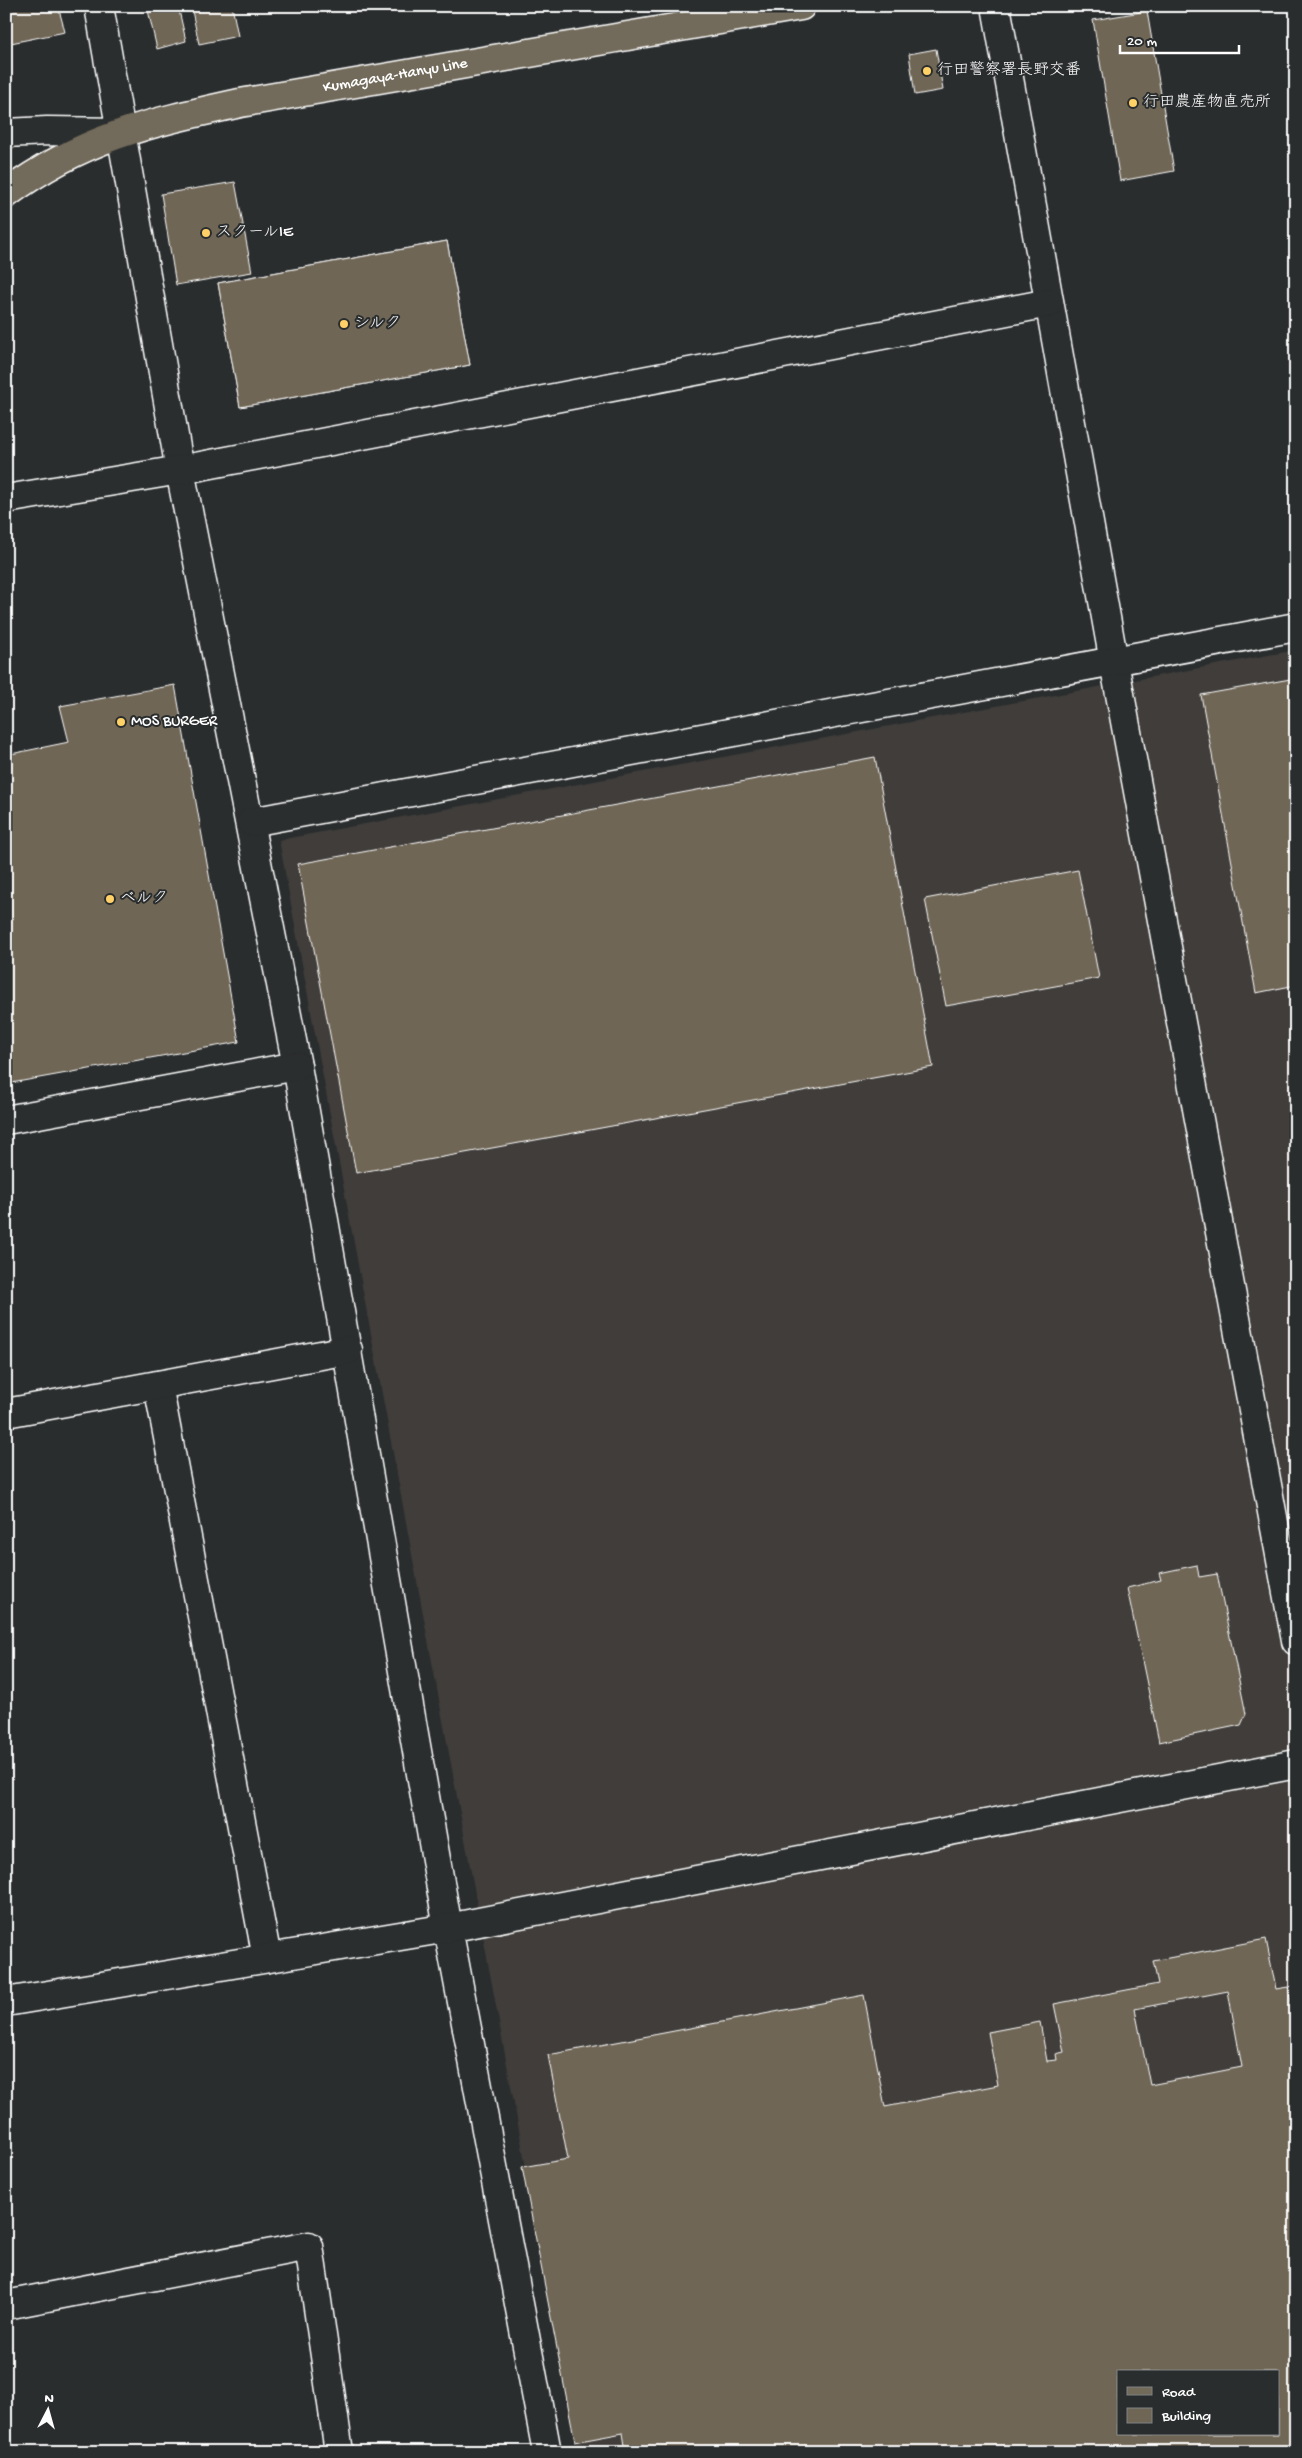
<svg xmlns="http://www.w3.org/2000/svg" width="1302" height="2458" font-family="'Gochi Hand','Klee One',sans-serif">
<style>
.built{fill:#3f3e3a;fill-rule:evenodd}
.building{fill:#6f6656;stroke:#fff;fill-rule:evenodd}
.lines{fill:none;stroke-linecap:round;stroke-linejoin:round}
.minor-casing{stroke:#fff;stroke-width:31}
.major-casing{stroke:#fff;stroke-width:31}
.minor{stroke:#2a2d2e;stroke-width:28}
.major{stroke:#726b5a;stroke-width:28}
.poi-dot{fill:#ffd166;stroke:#2a2d2e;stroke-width:2}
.labels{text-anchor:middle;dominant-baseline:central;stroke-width:4;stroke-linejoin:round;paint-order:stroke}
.poi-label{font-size:16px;fill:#fff;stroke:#2a2d2e;text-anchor:start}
.street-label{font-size:16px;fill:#fff;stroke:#2a2d2e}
</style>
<rect width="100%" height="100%" fill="#2a2d2e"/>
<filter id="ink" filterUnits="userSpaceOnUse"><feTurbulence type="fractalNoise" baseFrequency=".02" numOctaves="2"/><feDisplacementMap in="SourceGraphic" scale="10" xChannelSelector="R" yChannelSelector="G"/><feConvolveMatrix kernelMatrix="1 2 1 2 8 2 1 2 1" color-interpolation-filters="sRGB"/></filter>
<g filter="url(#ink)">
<!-- built -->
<path class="built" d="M1296,650V2452H579L279,840ZM1118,2372H1278V2434H1118Z"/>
<!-- building -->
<g class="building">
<path d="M6,6H58L65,32L6,44Z"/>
<path d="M147,6H178L186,41L157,49Z"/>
<path d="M191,6H232L238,36L199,44Z"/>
<path d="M1147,11L1174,171L1120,181L1093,20Z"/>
<path d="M936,49L943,90L915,95L909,54Z"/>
<path d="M235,182L252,272L176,285L161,194Z"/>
<path d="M447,241L470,365L240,407L218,283Z"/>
<path d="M447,241L470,365L240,407L218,283Z"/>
<path d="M1296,678V985L1256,993L1201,695Z"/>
<path d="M175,685L239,1042L6,1084V755L69,742L60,706Z"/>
<path d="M875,757L933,1067L356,1173L298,864Z"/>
<path d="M1078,870L1099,978L946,1006L925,899Z"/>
<path d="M1197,1565L1199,1577L1217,1574L1246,1714L1241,1725L1159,1742L1127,1588L1161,1580L1159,1573Z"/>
<path d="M1266,1939L1276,1989L1288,1987L1296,2028V2452H626L623,2433L575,2442L522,2167L568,2159L548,2055L864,1995L885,2107L998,2085L988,2032L1040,2022L1047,2061L1057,2060L1056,2054L1064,2052L1054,2004L1158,1984L1153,1961ZM1228,1991L1242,2067L1150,2085L1135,2009ZM1118,2372H1278V2434H1118Z"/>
</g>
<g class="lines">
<defs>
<g id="minor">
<path d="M99,6L180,470L297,1066L448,1928L547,2452"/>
<path d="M996,6L1114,662L1296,1641"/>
<path d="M6,133L47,131L122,132"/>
<path d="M6,499L180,470L1049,303"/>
<path d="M251,822L1296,627"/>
<path d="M6,1120L297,1066"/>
<path d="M158,1385L267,1958"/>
<path d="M6,1413L348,1350"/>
<path d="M6,2002L448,1928L1296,1764"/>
<path d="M6,2305L309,2246L339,2452"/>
</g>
<g id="major">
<path id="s1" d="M6,194C83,137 149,123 240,103L801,6"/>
</g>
</defs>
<!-- minor casing -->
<use href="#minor" class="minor-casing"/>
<!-- major casing -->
<use href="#major" class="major-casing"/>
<!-- minor -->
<use href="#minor" class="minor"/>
<!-- major -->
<use href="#major" class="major"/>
</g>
</g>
<!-- markers -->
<g class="poi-dot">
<circle cx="927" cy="71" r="5"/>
<circle cx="1133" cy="103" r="5"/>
<circle cx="206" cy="233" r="5"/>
<circle cx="344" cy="324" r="5"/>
<circle cx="121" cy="722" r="5"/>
<circle cx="110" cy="899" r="5"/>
</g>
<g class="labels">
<!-- poi labels -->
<g class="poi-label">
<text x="937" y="71">行田警察署長野交番</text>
<text x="1143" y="103">行田農産物直売所</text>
<text x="216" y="233">スクールIE</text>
<text x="354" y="324">シルク</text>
<text x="131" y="722">MOS BURGER</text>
<text x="120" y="899">ベルク</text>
</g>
<!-- street labels -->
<g class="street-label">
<text stroke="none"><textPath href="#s1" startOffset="411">Kumagaya-Hanyu Line</textPath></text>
</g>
</g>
<!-- margin -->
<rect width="1302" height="2458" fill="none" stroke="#2a2d2e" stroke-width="25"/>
<rect x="12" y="12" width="1277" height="2433" fill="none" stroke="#fff" stroke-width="2" filter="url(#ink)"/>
<!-- legend -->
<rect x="1117" y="2370" width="162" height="65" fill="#2a2d2e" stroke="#7f8182"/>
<rect x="1127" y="2387" width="25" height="8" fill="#726b5a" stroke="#7f8182"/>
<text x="1162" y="2396" font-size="15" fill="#ffffff">Road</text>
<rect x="1127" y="2408" width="25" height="15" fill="#6f6656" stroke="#7f8182"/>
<text x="1162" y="2420" font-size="15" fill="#ffffff">Building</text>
<!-- north arrow -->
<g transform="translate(48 2410) rotate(6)" stroke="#2a2d2e" stroke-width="4" paint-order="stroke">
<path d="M0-4L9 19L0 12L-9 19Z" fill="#ffffff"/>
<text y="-8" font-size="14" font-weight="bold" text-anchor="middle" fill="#ffffff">N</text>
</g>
<!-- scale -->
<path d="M1120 45v8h119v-8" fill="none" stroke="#ffffff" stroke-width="2.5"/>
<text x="1127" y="45" font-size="15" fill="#ffffff" stroke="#2a2d2e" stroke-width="4" paint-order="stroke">20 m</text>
</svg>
